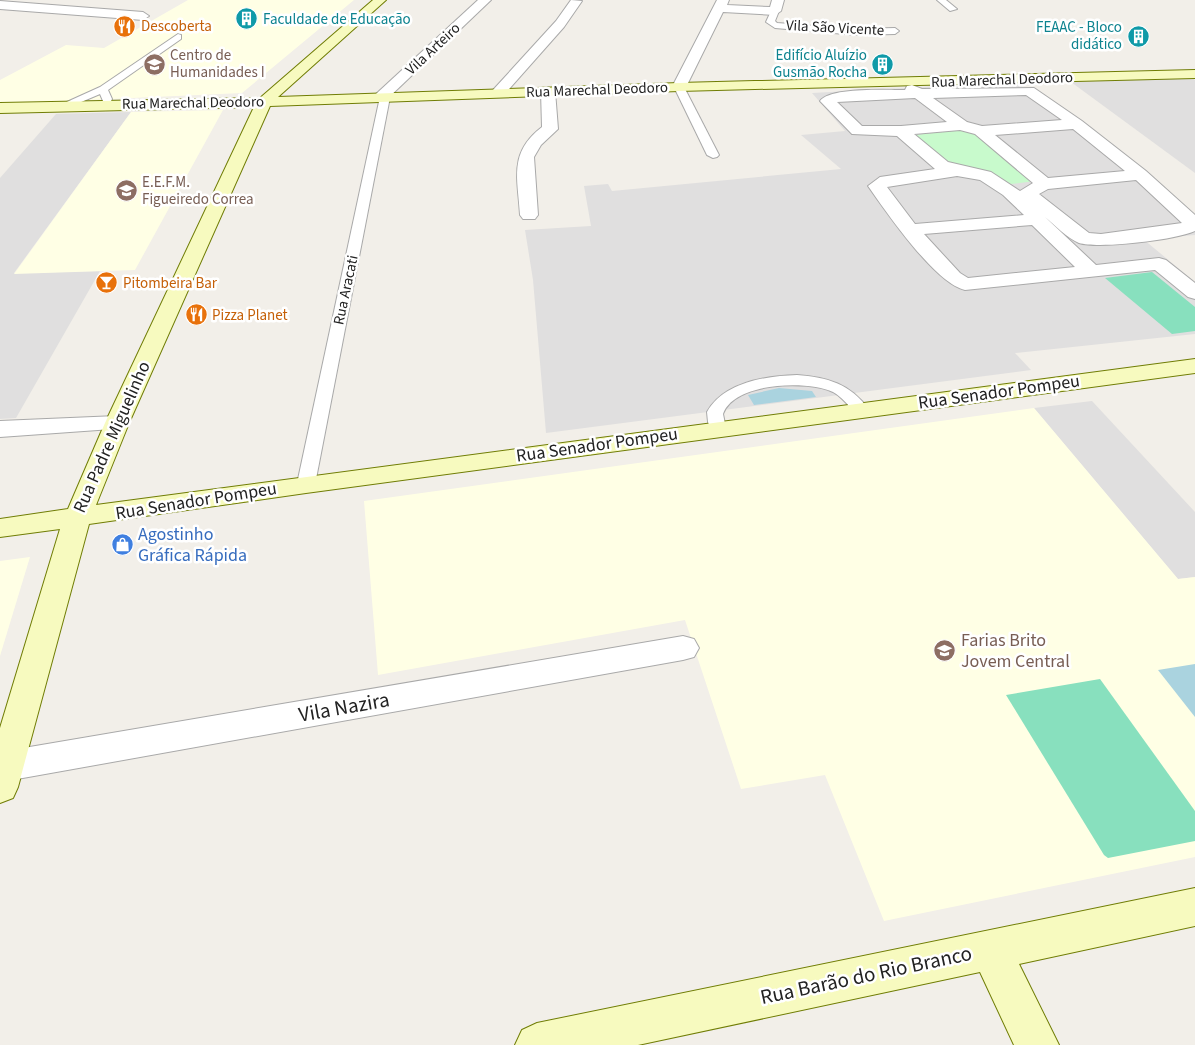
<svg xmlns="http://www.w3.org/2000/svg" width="1195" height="1045" font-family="'Source Sans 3',sans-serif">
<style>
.residential{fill:#e0dfdf}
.education{fill:#ffffe5}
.park{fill:#c8facc}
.pitch{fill:#88e0be}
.water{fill:#aad3df}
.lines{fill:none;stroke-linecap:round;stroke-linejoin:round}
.lane-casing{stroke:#a9a9a9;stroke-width:2}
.street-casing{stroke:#a9a9a9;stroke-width:2}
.secondary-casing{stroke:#707d05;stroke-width:2}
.lane{fill:#fff;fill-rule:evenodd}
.street{fill:#fff;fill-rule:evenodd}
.secondary{fill:#f7fabf;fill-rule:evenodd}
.labels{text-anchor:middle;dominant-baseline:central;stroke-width:5;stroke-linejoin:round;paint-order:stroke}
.far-culture-label{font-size:15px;fill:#0d838f;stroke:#fff;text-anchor:end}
.far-food-label{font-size:15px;fill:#c56008;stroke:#fff;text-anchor:start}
.far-street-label{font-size:15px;fill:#222;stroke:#fff}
.far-education-label{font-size:15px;fill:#785e54;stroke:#fff;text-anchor:start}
.street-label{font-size:18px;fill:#222;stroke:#fff}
.shop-label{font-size:18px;fill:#366cbe;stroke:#fff;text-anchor:start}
.education-label{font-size:18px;fill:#785e54;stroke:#fff;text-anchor:start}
.near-street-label{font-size:21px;fill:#222;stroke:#fff}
</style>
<rect width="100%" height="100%" fill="#f2efe9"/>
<!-- residential -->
<g class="residential">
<path d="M1193,78L1195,80V173L1071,82Z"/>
<path d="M1016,82L1195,216V235L1143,239L1195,282V334L1015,353L1031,370L546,433L533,280L525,230L591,226L584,186L608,184L612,191L841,169L801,135L845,131L812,93Z"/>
<path d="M131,112L14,273L100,271L16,418L0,419V178L56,114Z"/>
<path d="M1092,401L1195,512V577L1178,579L1034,408Z"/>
</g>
<!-- education -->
<g class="education">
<path d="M188,0H354L242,93L0,104V80L66,45L104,48Z"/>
<path d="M223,110L135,270L14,274L131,112Z"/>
<path d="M1034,408L1178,579L1195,577V857L884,921L825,775L741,789L685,620L378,675L364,501Z"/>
<path d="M30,557L0,656V561Z"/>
</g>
<!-- park -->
<path class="park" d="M970,129L1035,181L1011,184L1000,178L955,167L915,135Z"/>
<!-- pitch -->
<g class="pitch">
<path d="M1152,272L1195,307V331L1172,334L1105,278Z"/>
<path d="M1100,679L1195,811V841L1108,858L1104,855L1006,695Z"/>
</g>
<!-- water -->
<g class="water">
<path d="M779,388L812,391L816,397L754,405L748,395Z"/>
<path d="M1195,664V717L1158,670Z"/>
</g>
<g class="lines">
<defs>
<g id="lane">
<path d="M937,0H946L957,9L950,11Z"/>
<path d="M772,9L779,11L775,21L777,23L857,29L895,28L899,31L895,34L857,35L775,28L766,22Z"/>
<path d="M178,34L181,35V39L108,90L112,99L111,101H103L100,94L67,108L58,106L100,87Z"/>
<path d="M676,85L684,87L719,155L717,157L713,158L707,155L674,87Z"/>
<path d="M385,94L390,97L315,484L312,488H300L297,484L380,97Z"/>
<path d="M797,375C827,377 851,384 869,410L867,413H855C849,406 842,397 833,392C808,380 734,382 723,414L726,429L724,433H712L708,422L707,412C724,382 766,376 797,375Z"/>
</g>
<g id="street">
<path d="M478,0H491L386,100H376L374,97L376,94Z"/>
<path d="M571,0L582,1L564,27L503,96H493L491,93L493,90L556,21Z"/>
<path d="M717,0H729L727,5L770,7L772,0H784L781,11L775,15L723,12L686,87L684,90H674L672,87Z"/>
<path d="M0,1L143,12L149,16L143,20L0,9Z"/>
<path d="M912,85L922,89L1034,88L1082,121L1146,171L1195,215V231C1176,240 1099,249 1079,243C1067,238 1055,225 1045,217L1096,265L1159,258L1166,260L1195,283V299L1188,297L1155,270L965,290C935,283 887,213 868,186L880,177L935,169L897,136L852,134L820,101C830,87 887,90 905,90L907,86ZM1026,95L1062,120L982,126L967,122L933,98ZM915,98L947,122L901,126H862L837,102ZM1073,129L1125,171L1048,178L995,135ZM960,130L975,134L1033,183L1020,191L991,172L948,162L914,134ZM957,176L980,180L1003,195L1024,215L915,224L887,187ZM1136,180L1182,223L1101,234L1089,233L1039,194L1048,189ZM1032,225L1075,267L968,278L960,273L924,234Z"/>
<path d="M548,87L555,91L558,129L541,145L534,157L538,215L535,219H523L520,215C518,178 508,153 542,127L541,91Z"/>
<path d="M117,416L126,418L129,423L126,428L0,437V421Z"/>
<path d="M683,636L694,639L699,648L694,657L683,660L6,781L0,779V753L6,751Z"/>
</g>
<g id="secondary">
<path d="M373,0H386L278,97L679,83L1195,70V78L679,91L270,106L129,423L96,505L1195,359V373L306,493L89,524L18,787L13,798L0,803V728L60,529L0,537V519L68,509L105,423L254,107L0,113V103L260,98Z"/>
<path d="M1195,888V926L1019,964L1059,1045H1014L980,972L638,1045H515L522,1030L537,1023Z"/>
</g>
</defs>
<!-- lane casing -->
<use href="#lane" class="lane-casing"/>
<!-- street casing -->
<use href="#street" class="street-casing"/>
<!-- secondary casing -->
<use href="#secondary" class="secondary-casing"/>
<!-- lane -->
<use href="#lane" class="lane"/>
<!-- street -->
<use href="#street" class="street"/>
<!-- secondary -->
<use href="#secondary" class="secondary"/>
</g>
<!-- icons -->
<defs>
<symbol id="building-disc" viewBox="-11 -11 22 22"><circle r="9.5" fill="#0f9aa8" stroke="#fff"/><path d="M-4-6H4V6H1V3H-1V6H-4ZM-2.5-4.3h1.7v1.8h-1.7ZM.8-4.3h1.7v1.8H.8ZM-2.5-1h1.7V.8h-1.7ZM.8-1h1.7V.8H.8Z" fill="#fff"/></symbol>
<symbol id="restaurant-disc" viewBox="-11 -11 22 22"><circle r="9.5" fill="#e8710a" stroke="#fff"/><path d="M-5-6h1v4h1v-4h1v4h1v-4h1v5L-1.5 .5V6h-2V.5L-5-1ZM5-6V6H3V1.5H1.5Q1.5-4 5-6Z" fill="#fff"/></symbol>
<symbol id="university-disc" viewBox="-11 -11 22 22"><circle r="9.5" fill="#8d6e63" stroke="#fff"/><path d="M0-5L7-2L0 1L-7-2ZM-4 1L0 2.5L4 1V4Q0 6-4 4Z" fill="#fff"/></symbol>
<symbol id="school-disc" viewBox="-11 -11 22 22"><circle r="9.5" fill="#8d6e63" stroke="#fff"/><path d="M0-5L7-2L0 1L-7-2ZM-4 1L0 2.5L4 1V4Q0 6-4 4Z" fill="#fff"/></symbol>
<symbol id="bar-disc" viewBox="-11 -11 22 22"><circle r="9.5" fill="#e8710a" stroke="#fff"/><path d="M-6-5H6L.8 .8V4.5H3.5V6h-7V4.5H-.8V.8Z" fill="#fff"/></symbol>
<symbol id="shop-disc" viewBox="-11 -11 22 22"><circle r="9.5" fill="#3f7fe0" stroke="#fff"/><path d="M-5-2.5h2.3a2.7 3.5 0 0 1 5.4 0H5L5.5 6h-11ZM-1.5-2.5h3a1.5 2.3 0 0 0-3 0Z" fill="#fff"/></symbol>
</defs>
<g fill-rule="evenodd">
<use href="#building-disc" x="234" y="6" width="25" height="25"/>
<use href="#restaurant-disc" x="112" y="14" width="25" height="25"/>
<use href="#building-disc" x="1126" y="24" width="25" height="25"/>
<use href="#university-disc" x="142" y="52" width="25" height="25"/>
<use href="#building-disc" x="870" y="52" width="25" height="25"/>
<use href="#school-disc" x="114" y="178" width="25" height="25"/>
<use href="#bar-disc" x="94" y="270" width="25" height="25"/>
<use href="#restaurant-disc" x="184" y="302" width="25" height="25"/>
<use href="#shop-disc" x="110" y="532" width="25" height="25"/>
<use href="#school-disc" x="932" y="638" width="25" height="25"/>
</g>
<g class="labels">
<!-- far-culture labels -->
<g class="far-culture-label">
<text x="263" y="19" text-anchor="start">Faculdade de Educação</text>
<text x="1122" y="27">FEAAC - Bloco<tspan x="1122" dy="17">didático</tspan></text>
<text x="867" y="55">Edifício Aluízio<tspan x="867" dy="17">Gusmão Rocha</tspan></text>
</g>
<!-- far-food labels -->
<g class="far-food-label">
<text x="141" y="26">Descoberta</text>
<text x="123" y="283">Pitombeira Bar</text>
<text x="212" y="315">Pizza Planet</text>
</g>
<!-- far-street labels -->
<g class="far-street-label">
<text transform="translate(835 28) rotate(3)">Vila São Vicente</text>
<text transform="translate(433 49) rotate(-43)">Vila Arteiro</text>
<text transform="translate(1002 80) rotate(-2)">Rua Marechal Deodoro</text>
<text transform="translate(597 90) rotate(-2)">Rua Marechal Deodoro</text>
<text transform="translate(193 103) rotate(-1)">Rua Marechal Deodoro</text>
<text transform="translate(346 290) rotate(-78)">Rua Aracati</text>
</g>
<!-- far-education labels -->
<g class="far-education-label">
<text x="170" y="55">Centro de<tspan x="170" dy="17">Humanidades I</tspan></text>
<text x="142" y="182">E.E.F.M.<tspan x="142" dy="17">Figueiredo Correa</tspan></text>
</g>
<!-- street labels -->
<g class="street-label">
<text transform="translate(999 392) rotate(-8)">Rua Senador Pompeu</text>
<text transform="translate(112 437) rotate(-66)">Rua Padre Miguelinho</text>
<text transform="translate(597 445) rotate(-8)">Rua Senador Pompeu</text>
<text transform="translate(196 501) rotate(-9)">Rua Senador Pompeu</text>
</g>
<!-- shop labels -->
<g class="shop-label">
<text x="138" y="534">Agostinho<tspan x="138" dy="21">Gráfica Rápida</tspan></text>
</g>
<!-- education labels -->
<g class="education-label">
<text x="961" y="640">Farias Brito<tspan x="961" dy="21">Jovem Central</tspan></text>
</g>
<!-- near-street labels -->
<g class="near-street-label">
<text transform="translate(344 707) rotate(-10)">Vila Nazira</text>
<text transform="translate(866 975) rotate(-12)">Rua Barão do Rio Branco</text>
</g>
</g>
</svg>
